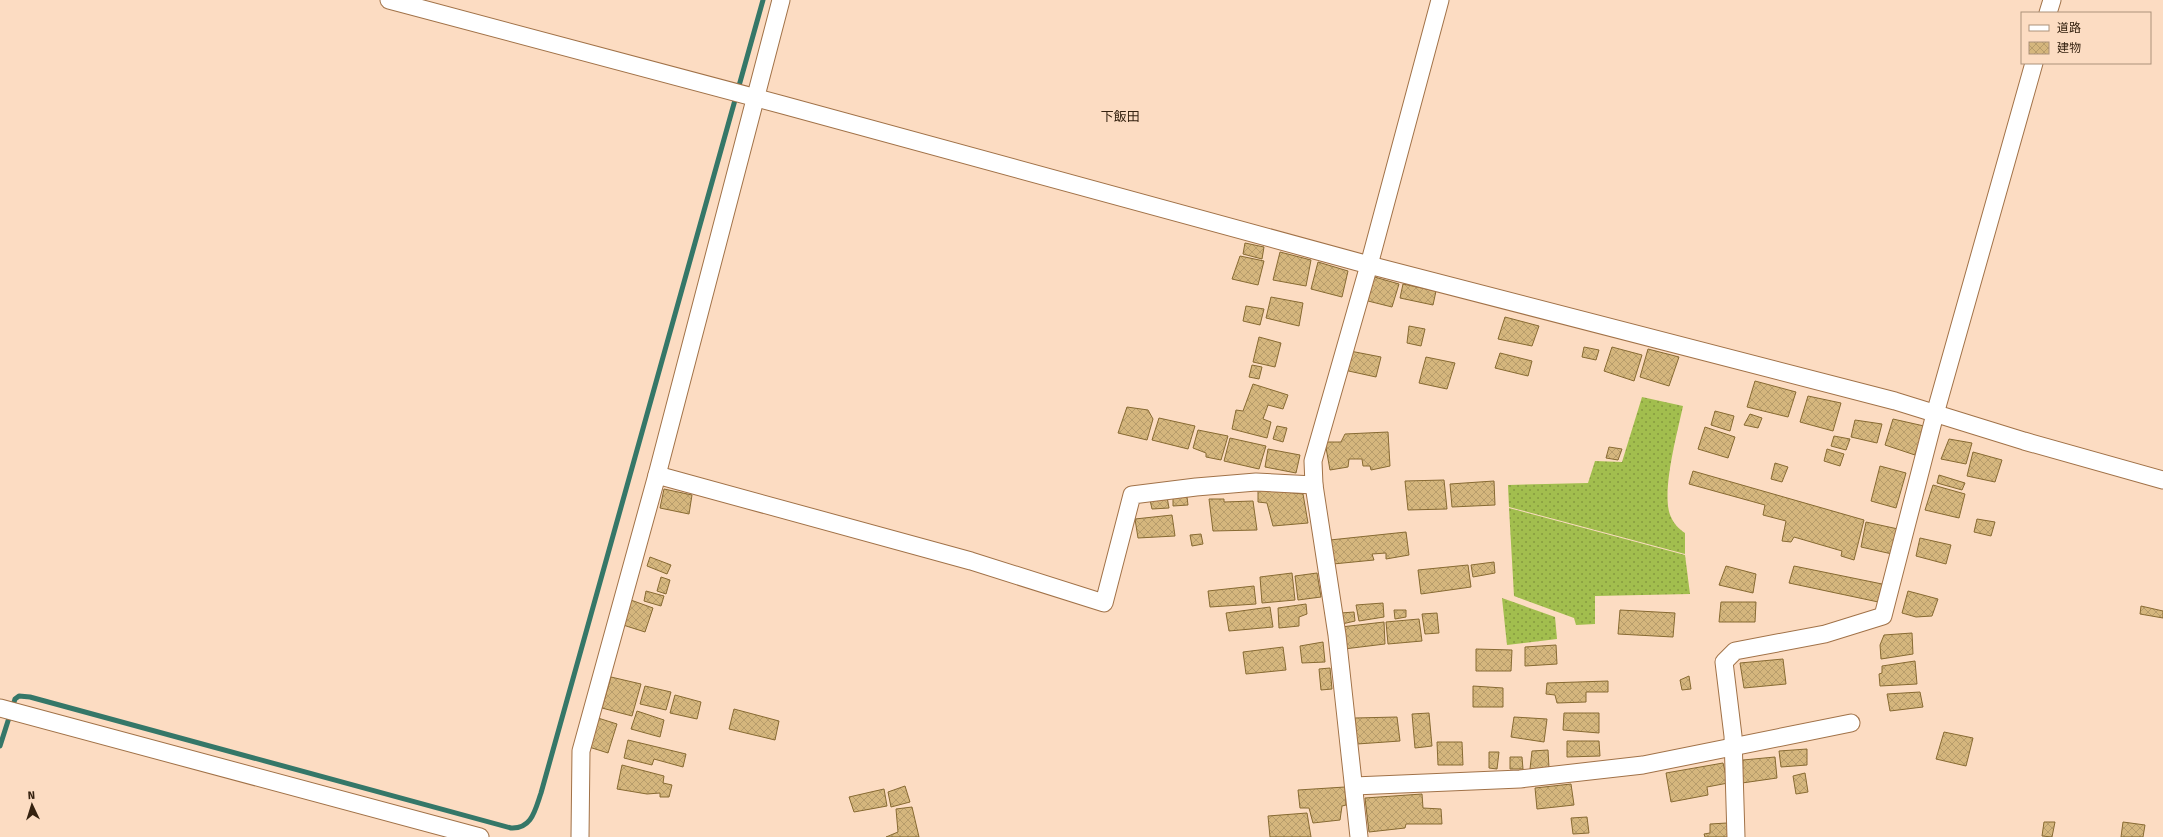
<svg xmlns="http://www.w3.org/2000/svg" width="2163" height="837" font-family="'Fira Sans','Noto Sans JP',sans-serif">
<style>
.grass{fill:url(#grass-dots)}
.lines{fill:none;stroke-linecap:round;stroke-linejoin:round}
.stream{stroke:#357768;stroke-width:5}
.building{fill:url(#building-cross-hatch);stroke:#876a32}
.minor-casing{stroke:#a17248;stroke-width:19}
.minor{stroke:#fff;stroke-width:17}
.labels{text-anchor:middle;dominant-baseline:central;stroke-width:3.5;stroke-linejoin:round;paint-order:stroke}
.quarter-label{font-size:13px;fill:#352210;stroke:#fcdcc2}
</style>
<defs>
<pattern id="grass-dots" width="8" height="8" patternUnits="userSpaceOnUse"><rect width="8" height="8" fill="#a2be4e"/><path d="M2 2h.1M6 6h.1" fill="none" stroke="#859a3f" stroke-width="1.8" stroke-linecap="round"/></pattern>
<pattern id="building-cross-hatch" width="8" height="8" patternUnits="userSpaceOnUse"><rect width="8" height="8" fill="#d5b67d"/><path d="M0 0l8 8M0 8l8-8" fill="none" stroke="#b79c6b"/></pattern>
</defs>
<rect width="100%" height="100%" fill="#fcdcc2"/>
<!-- grass -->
<g class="grass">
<path d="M1642,397L1683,406C1678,430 1660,495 1671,517C1674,524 1679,529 1685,533V554L1509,507L1508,485L1588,483L1595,461L1622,462Z"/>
<path d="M1509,508L1685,555L1690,594L1595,596V624L1576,625L1574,618L1514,596Z"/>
<path d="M1502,598L1555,617L1557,639L1507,645Z"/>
</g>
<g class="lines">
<!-- stream -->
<path class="stream" d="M0,746L15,699L19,696L30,697L511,828C532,829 535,810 541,793L763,0"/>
</g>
<!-- building -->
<g class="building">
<path d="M1245,243L1264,247L1262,259L1243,254Z"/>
<path d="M1280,252L1311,260L1306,286L1273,280Z"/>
<path d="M1240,256L1264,261L1258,285L1232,279Z"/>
<path d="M1318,262L1348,271L1342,297L1311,289Z"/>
<path d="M1371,276L1399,284L1392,307L1364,300Z"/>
<path d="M1403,284L1436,291L1433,305L1400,298Z"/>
<path d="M1271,297L1303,303L1299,326L1266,318Z"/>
<path d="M1246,306L1264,309L1260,325L1243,321Z"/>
<path d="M1505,317L1539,326L1532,346L1498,339Z"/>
<path d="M1409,326L1425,329L1421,346L1407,343Z"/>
<path d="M1259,337L1281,343L1275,367L1253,362Z"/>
<path d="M1584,347L1599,350L1596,360L1582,357Z"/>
<path d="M1612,347L1642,355L1634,381L1604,371Z"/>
<path d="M1648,349L1679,357L1669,386L1640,377Z"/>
<path d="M1350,351L1381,357L1376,377L1344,370Z"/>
<path d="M1500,353L1532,361L1528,376L1495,368Z"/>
<path d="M1426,357L1455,363L1447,389L1419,383Z"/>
<path d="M1252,365L1262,367L1259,379L1249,377Z"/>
<path d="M1755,381L1796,392L1788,417L1747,407Z"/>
<path d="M1253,384L1288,395L1283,409L1268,405L1263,419L1271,422L1267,438L1232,429L1236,410L1243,411Z"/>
<path d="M1808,396L1841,403L1833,431L1800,422Z"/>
<path d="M1127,407L1148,410L1153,419L1147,440L1118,433Z"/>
<path d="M1715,411L1734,416L1730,431L1711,425Z"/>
<path d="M1750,414L1762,418L1758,428L1744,425Z"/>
<path d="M1159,418L1195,426L1188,449L1152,440Z"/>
<path d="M1893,419L1924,426L1915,455L1885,445Z"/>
<path d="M1855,420L1882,424L1877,443L1851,437Z"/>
<path d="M1277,426L1287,428L1283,442L1273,439Z"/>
<path d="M1705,427L1735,437L1728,458L1698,449Z"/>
<path d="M1198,430L1228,436L1221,460L1206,457V453L1193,448Z"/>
<path d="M1388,432L1390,466L1371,470L1370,466H1363L1362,459H1349L1348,467L1330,470L1325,442H1341L1345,434Z"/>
<path d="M1834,436L1850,439L1846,450L1831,446Z"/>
<path d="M1230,438L1266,446L1259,469L1224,461Z"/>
<path d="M1949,439L1972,443L1966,464L1941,459Z"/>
<path d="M1609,447L1622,449L1618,460L1606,458Z"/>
<path d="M1268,449L1300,455L1296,473L1265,467Z"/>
<path d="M1827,449L1844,454L1840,466L1824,461Z"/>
<path d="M1973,452L2002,460L1995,482L1967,476Z"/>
<path d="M1775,463L1788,467L1782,482L1771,479Z"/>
<path d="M1880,466L1906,473L1896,508L1871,501Z"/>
<path d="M1693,471L1864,520L1854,560L1841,556L1842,551L1794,537L1791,542L1782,541L1786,521L1763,515L1765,505L1689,484Z"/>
<path d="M1939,475L1965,483L1962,490L1937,483Z"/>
<path d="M1444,480L1447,509L1408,510L1405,481Z"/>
<path d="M1494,481L1495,505L1452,507L1450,484Z"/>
<path d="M1933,485L1965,494L1959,518L1925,510Z"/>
<path d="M664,489L692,495L689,514L660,508Z"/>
<path d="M1258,489L1303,494L1308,523L1273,526L1267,503L1258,502Z"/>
<path d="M1167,497L1169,508L1152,509L1150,500Z"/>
<path d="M1187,497L1188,505L1173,506V498Z"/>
<path d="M1209,499H1224V502L1253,501L1257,530L1213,531Z"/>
<path d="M1172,515L1175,536L1138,538L1135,519Z"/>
<path d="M1977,519L1995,522L1991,536L1974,532Z"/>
<path d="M1866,522L1898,529L1892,554L1861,547Z"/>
<path d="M1406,532L1409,555L1386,559V553L1372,554L1374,560L1333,564L1330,540Z"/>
<path d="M1201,534L1203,544L1192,546L1190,535Z"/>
<path d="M1920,538L1951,545L1946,564L1916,556Z"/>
<path d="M650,557L671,565L667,574L647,566Z"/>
<path d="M1494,562L1495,573L1473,577L1471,565Z"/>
<path d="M1468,565L1471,587L1421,594L1418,570Z"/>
<path d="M1726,566L1756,574L1753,593L1719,585Z"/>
<path d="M1794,566L1887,585L1883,603L1789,583Z"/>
<path d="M1292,573L1295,600L1262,603L1260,577Z"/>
<path d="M1317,573L1321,597L1298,600L1295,576Z"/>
<path d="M661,577L670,580L666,594L657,591Z"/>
<path d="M1254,586L1256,604L1210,607L1208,591Z"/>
<path d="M646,591L664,596L661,606L644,601Z"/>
<path d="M1908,591L1938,599L1932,616L1916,617L1902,613Z"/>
<path d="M628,599L653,608L645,632L620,624Z"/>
<path d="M1721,602H1756L1755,622H1719Z"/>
<path d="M1383,603L1384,617L1359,621L1356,605Z"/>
<path d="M1306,604L1307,614L1299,617V626L1279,628L1278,608Z"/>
<path d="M2141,606L2163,611V618L2140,614Z"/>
<path d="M1270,607L1273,627L1229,631L1226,613Z"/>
<path d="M1394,610H1406V617L1395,619Z"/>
<path d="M1620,610L1675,613L1673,637L1618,634Z"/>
<path d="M1354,612L1355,621L1342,624L1341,613Z"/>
<path d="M1437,613L1439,633L1425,634L1422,614Z"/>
<path d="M1419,619L1422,641L1388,644L1386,622Z"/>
<path d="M1384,622L1385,644L1344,649L1341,627Z"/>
<path d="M1912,633L1913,654L1881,659L1880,645L1884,635Z"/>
<path d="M1323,642L1325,662L1302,663L1300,646Z"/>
<path d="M1556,645L1557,664L1525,666V647Z"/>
<path d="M1283,647L1286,670L1246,674L1243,652Z"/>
<path d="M1476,649L1512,650L1511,671H1476Z"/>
<path d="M1783,659L1786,684L1744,688L1740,663Z"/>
<path d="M1915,661L1917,684L1880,686L1879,674L1882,673V666Z"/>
<path d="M1330,668L1332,689L1321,690L1319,669Z"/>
<path d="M1689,676L1691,689L1682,690L1680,680Z"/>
<path d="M611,677L641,684L632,716L602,708Z"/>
<path d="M1608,681V692H1586V702L1557,703L1555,695L1546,694L1547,683Z"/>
<path d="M645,686L671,692L666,710L640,704Z"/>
<path d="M1473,686L1503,688V707H1473Z"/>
<path d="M1920,692L1923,707L1890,711L1887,694Z"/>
<path d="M675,695L701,702L697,719L670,713Z"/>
<path d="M734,709L779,721L775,740L729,729Z"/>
<path d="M637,711L664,720L660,737L631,729Z"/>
<path d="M1429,713L1432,746L1415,748L1412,714Z"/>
<path d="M1564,713H1599V733L1563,730Z"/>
<path d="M1397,717L1400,741L1357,744L1355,718Z"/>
<path d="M1514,717L1547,719L1544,742L1511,737Z"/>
<path d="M598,718L617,724L608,753L589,747Z"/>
<path d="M1944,732L1973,738L1966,766L1936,759Z"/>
<path d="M628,740L686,754L683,767L654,759L652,765L624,758Z"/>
<path d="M1567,741H1599L1600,756L1567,757Z"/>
<path d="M1437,742H1462L1463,765H1438Z"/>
<path d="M1807,749V765L1781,767L1779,751Z"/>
<path d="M1548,750L1549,768L1530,769L1532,751Z"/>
<path d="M1489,752H1499L1497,769L1489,768Z"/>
<path d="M1510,757H1522L1523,769H1510Z"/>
<path d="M1775,757L1777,778L1742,783L1743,760Z"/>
<path d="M1723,763L1728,783L1707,787L1708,795L1671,802L1666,773Z"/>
<path d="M622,765L664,776L663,783L672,785L669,797H660V793L647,794L617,789Z"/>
<path d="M1805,773L1808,792L1796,794L1793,776Z"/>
<path d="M1571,784L1574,805L1537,809L1535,788Z"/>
<path d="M905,786L910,802L891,807L888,792Z"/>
<path d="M1345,787L1346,805L1342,806L1340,820L1313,823L1309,808H1300L1298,790Z"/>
<path d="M884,789L887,806L854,812L849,797Z"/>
<path d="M1422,794L1423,808L1441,809L1442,824H1406L1405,828L1369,832L1365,798Z"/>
<path d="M912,807L919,837H886L898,832L896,809Z"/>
<path d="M1307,813L1311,837H1270L1268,816Z"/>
<path d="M1587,817L1589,833L1573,834L1571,818Z"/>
<path d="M2044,822H2055L2052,837L2042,836Z"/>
<path d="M2123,822L2145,825L2143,837H2121Z"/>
<path d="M1727,823L1728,837H1705L1704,834L1710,833V824Z"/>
</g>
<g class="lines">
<defs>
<g id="minor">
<path d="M389,0L783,105L1369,265L1895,401L2024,441L2163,480"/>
<path d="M2048,13L2052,0"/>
<path d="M657,475L971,561L1104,603L1132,495L1196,487L1256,482L1314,485"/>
<path d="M0,708L480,837"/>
<path d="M1354,786L1520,779L1643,765L1851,723"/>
<path d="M580,837L581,751L657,475L781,0"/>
<path d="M1359,837L1337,635L1314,485L1313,461L1369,265L1440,0"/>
<path d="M1736,837L1733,736L1724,662L1735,651L1825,634L1883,616L1935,414L2034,63"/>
</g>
</defs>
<!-- minor casing -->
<use href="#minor" class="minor-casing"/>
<!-- minor -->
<use href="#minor" class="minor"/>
</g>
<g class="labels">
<!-- quarter labels -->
<g class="quarter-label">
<text x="1120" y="116">下飯田</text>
</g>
</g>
<!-- legend -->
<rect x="2021" y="12" width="130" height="52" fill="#fcdcc2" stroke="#ac927b"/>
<rect x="2029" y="25" width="20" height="6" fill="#ffffff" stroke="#ac927b"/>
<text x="2057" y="32" font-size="12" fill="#352210">道路</text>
<rect x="2029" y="42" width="20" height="12" fill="url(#building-cross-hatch)" stroke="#ac927b"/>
<text x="2057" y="52" font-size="12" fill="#352210">建物</text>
<!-- north arrow -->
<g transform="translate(32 805) rotate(356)" stroke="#fcdcc2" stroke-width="3" paint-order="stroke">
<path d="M0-3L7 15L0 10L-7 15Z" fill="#352210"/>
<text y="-6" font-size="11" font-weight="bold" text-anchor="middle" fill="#352210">N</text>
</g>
</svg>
